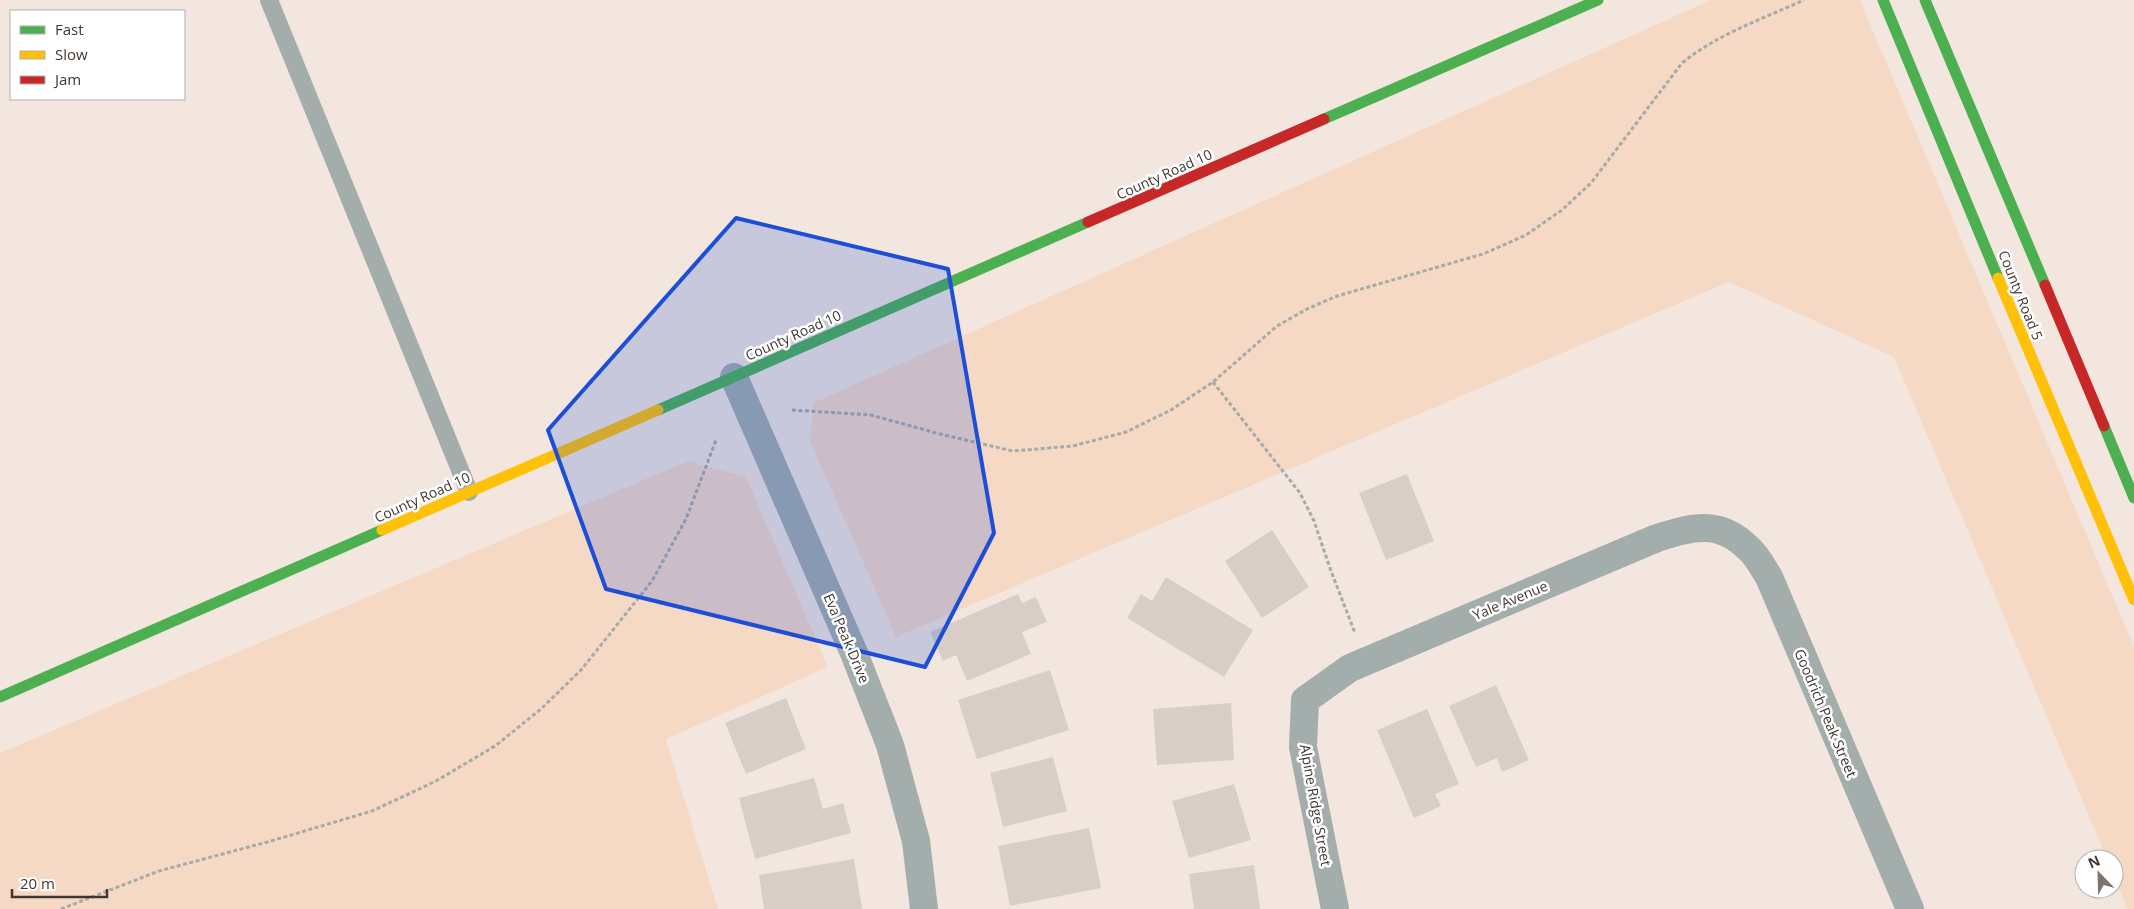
<svg xmlns="http://www.w3.org/2000/svg" width="2134" height="909" font-family="'Open Sans',sans-serif">
<style>
.green{fill:#f6d9c5}
.building{fill:#d9cec7}
.lines{fill:none;stroke-linecap:round;stroke-linejoin:round}
.path{stroke:#a6aaa8;stroke-width:3;stroke-dasharray:4 2.5;stroke-linecap:butt}
.lane{stroke:#a3adab;stroke-width:18}
.street{stroke:#a3adab;stroke-width:28}
.fast{stroke:#4caf50;stroke-width:11}
.slow{stroke:#ffc107;stroke-width:11}
.jam{stroke:#c62828;stroke-width:11}
.marked{fill:#1d4ed8;fill-opacity:0.2;stroke:#1d4ed8;stroke-width:4;stroke-linejoin:round}
.labels{text-anchor:middle;dominant-baseline:central;stroke-width:5;stroke-linejoin:round;paint-order:stroke}
.street-label{font-size:14px;fill:#40362e;stroke:#fff}
</style>
<rect width="100%" height="100%" fill="#f3e6de"/>
<!-- green -->
<g class="green">
<path d="M1711,0H1860L2134,647V909H2128L2114,877V859H2107L1894,357L1729,282L896,637L810,441L813,403Z"/>
<path d="M688,461L746,477L828,667L666,739L718,909H0V753Z"/>
</g>
<!-- building -->
<g class="building">
<path d="M1407,474L1434,541L1386,560L1359,493Z"/>
<path d="M1272,530L1309,587L1262,618L1225,561Z"/>
<path d="M1166,577L1253,630L1224,677L1127,618L1141,594L1152,601Z"/>
<path d="M1018,594L1022,603L1036,597L1047,622L1022,632L1031,654L967,681L956,655L943,661L930,632Z"/>
<path d="M1050,670L1069,730L977,759L958,700Z"/>
<path d="M1496,685L1529,760L1502,772L1497,758L1476,767L1449,706Z"/>
<path d="M786,698L806,749L746,774L725,723Z"/>
<path d="M1231,703L1234,760L1157,765L1153,709Z"/>
<path d="M1427,709L1459,784L1435,794L1441,806L1414,818L1377,730Z"/>
<path d="M1053,757L1067,811L1003,827L990,773Z"/>
<path d="M814,778L823,809L843,803L851,833L755,859L739,798Z"/>
<path d="M1234,784L1251,840L1189,858L1172,801Z"/>
<path d="M1089,828L1101,888L1010,906L998,846Z"/>
<path d="M854,859L862,909H764L759,875Z"/>
<path d="M1254,865L1260,909H1194L1189,874Z"/>
</g>
<g class="lines">
<!-- path -->
<g class="path">
<path d="M1213,382L1300,493L1314,521L1331,571L1355,633"/>
<path d="M792,410L871,415L940,434L1013,451L1073,446L1126,432L1171,410L1213,382L1277,326L1307,309L1337,296L1483,254L1526,235L1562,210L1591,183L1682,63C1718,34 1762,19 1804,0"/>
<path d="M61,909L159,871L271,841L372,811L436,781L495,746L541,709L581,670L652,581L686,519L716,440"/>
</g>
<!-- lane -->
<path class="lane" d="M269,0L469,492"/>
<!-- street -->
<g class="street">
<path d="M734,377L854,653L890,745L916,841L924,909"/>
<path d="M1335,909L1303,747L1305,700L1350,668L1657,538C1692,527 1719,519 1748,548C1757,555 1763,568 1769,577L1910,909"/>
</g>
<!-- fast -->
<g class="fast">
<path d="M1883,0L1998,278"/>
<path d="M1925,0L2045,285"/>
<path d="M1324,119L1598,0"/>
<path d="M658,410L1088,222"/>
<path d="M2104,426L2134,498"/>
<path d="M0,697L382,530"/>
</g>
<!-- slow -->
<g class="slow">
<path d="M1998,278L2134,600"/>
<path d="M382,530L658,410"/>
</g>
<!-- jam -->
<g class="jam">
<path d="M1088,222L1324,119"/>
<path d="M2045,285L2104,426"/>
</g>
</g>
<!-- marked area -->
<path class="marked" d="M736,218L948,269L994,533L925,667L606,589L548,430Z"/>
<g class="labels">
<!-- street labels -->
<g class="street-label">
<text transform="translate(1164 174) rotate(-24)">County Road 10</text>
<text transform="translate(2021 295) rotate(68)">County Road 5</text>
<text transform="translate(793 335) rotate(-24)">County Road 10</text>
<text transform="translate(422 497) rotate(-24)">County Road 10</text>
<text transform="translate(1510 600) rotate(-23)">Yale Avenue</text>
<text transform="translate(847 638) rotate(67)">Eva Peak Drive</text>
<text transform="translate(1826 713) rotate(67)">Goodrich Peak Street</text>
<text transform="translate(1316 805) rotate(80)">Alpine Ridge Street</text>
</g>
</g>
<!-- legend -->
<rect x="10" y="10" width="175" height="90" fill="#ffffff" stroke="#b3afab"/>
<rect x="20" y="26" width="25" height="8" fill="#4caf50" stroke="#b3afab"/>
<text x="55" y="35" font-size="15" fill="#40362e">Fast</text>
<rect x="20" y="51" width="25" height="8" fill="#ffc107" stroke="#b3afab"/>
<text x="55" y="60" font-size="15" fill="#40362e">Slow</text>
<rect x="20" y="76" width="25" height="8" fill="#c62828" stroke="#b3afab"/>
<text x="55" y="85" font-size="15" fill="#40362e">Jam</text>
<!-- north arrow -->
<g transform="translate(2099 874) rotate(337)"><circle r="24" fill="#ffffff" stroke="#b3afab"/>
<path d="M0-4L9 19L0 12L-9 19Z" fill="#7f746c"/>
<text y="-8" font-size="14" font-weight="bold" text-anchor="middle" fill="#40362e">N</text>
</g>
<!-- scale -->
<path d="M12 889v8h95v-8" fill="none" stroke="#40362e" stroke-width="2.5"/>
<text x="20" y="889" font-size="15" fill="#40362e" stroke="#ffffff" stroke-width="4" paint-order="stroke">20 m</text>
</svg>
